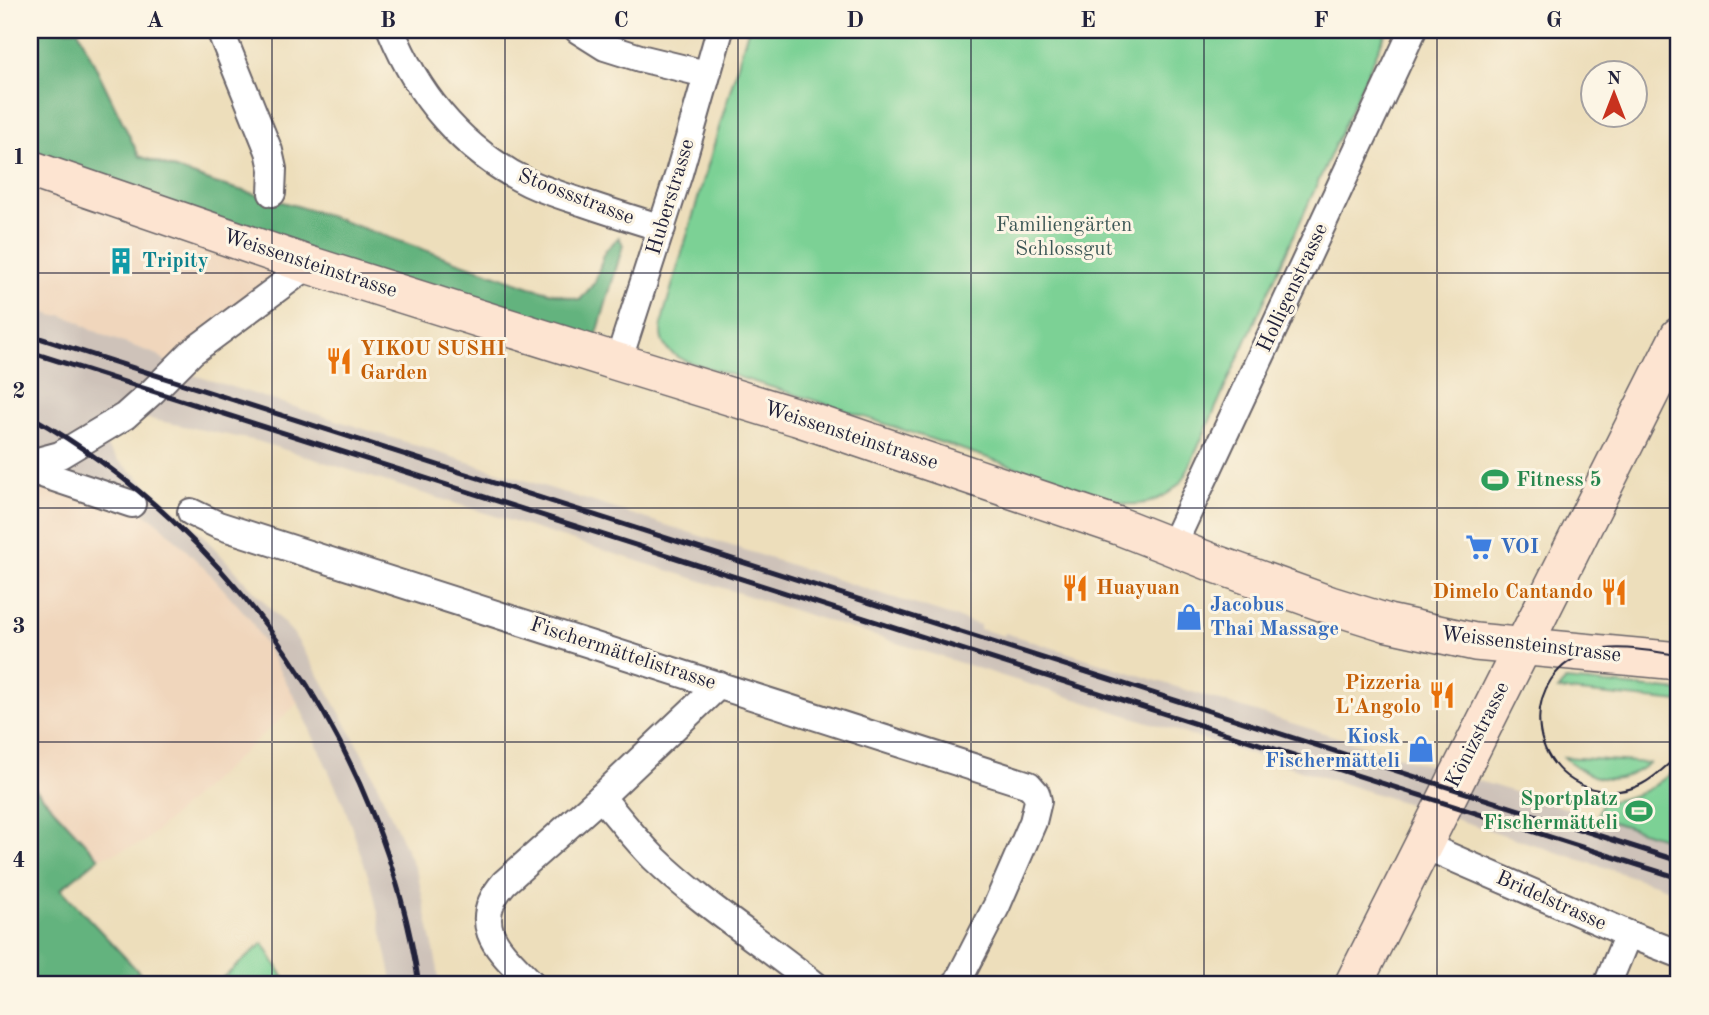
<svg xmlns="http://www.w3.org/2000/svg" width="1709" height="1015" font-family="'Old Standard TT',serif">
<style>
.built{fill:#f0d6bc}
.industrial{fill:#cec2b9}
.green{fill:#7bd195;stroke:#4e7a68;stroke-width:2}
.forest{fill:#64b37e;stroke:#436a5c;stroke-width:2}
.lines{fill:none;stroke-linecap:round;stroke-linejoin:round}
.minor-casing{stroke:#696468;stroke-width:30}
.secondary-casing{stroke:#696468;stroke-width:40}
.minor{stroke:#fff;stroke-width:26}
.secondary{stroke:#fde4d1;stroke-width:37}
.tram{stroke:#22223b;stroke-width:2}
.rail{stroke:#22223b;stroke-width:5}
.grid{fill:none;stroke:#22223b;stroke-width:2;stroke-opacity:0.55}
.labels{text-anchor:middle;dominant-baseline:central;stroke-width:6;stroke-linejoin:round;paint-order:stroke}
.street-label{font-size:21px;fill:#22223b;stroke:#fcf5e5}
.park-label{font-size:21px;fill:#3d5756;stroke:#fcf5e5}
.culture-label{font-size:21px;font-weight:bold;fill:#0d838f;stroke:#fcf5e5;text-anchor:start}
.food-label{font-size:21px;font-weight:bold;fill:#c56008;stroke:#fcf5e5;text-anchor:start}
.leisure-label{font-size:21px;font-weight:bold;fill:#27864d;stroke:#fcf5e5;text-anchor:start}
.shop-label{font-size:21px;font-weight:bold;fill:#366cbe;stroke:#fcf5e5;text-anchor:start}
.neatline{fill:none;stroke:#22223b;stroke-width:2.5}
.grid-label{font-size:23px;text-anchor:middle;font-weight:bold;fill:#22223b}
</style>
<rect width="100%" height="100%" fill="#fcf5e5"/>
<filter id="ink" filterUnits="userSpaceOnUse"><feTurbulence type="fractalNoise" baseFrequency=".0143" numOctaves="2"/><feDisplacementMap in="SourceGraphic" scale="14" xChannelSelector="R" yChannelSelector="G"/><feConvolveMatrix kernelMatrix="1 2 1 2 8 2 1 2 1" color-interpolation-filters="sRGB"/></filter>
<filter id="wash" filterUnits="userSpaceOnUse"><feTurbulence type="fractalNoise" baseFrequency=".00686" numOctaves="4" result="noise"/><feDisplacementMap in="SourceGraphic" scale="28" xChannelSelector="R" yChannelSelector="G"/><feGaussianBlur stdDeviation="1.57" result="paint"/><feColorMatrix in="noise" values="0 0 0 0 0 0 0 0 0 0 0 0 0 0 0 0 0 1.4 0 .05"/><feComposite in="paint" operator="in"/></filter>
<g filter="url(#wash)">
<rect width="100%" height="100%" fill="#eddebb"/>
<!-- built -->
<g class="built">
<path d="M30,168L309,265L175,369L158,355L108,337L84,326L80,322L62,315L55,316L30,307Z"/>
<path d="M30,470L132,504L161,525L210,574L250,619L298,703L143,843L99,858L30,785Z"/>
</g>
<!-- industrial -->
<path class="industrial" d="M30,307L55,316L61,315L80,322L84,326L108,337L158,355L175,369L980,625V629L1004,636L1005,633L1259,713L1679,843V892L1440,814L257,441L144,418L105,445L118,460L193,525L293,633L321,679L368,764L418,876L437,965L440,985H393L373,890L344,805L298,703L250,619L210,574L161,525L132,504L30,470Z"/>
<!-- green -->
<g class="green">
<path d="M748,30H1387L1184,478C1171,496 1148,506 1127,504L810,399L686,361C658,348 658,338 665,310Z"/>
<path d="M1566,680L1679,691V702L1558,690Z"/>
<path d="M1564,757L1649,763C1619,788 1591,782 1564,757Z"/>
<path d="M1679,766V843L1597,817L1601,805C1612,799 1624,800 1635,795C1652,789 1666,778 1679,766Z"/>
<path d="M263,943L288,985H215Z"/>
</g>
<!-- forest -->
<g class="forest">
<path d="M30,30H78L139,156L215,183L311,210L530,287L580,300L595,282L605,251L619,237L623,245L592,351L30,167Z"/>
<path d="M30,783L99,858L61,889L151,985H30Z"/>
</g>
</g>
<g filter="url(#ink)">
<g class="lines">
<defs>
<g id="minor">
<path d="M220,30L269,151L273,169L272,193"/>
<path d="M391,30C418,96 463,151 529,183C546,191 566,197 584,203C610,212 636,220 662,228"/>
<path d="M578,30L605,47L640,58L706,74"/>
<path d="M618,362L679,173L720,30"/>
<path d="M30,463L60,455L125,416L153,391L192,352L309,265"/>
<path d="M30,470L132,504"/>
<path d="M191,512L218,525L1029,785L1036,793L1038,801L1033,822L997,905L956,985"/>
<path d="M1172,547L1413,30"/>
<path d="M601,797C618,817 635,839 654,858C703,905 762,942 815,985"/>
<path d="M1423,845L1628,934L1679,954"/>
<path d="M533,985C503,953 466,927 504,883L601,797L719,685"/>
<path d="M1607,985L1628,934"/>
</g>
<g id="secondary">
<path d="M30,169L309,265L618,362L797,417L1119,526L1216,564L1330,605L1388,623L1475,642L1679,661"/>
<path d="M1353,985C1461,768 1571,553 1679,336"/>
</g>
</defs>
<!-- minor casing -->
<use href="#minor" class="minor-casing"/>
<!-- secondary casing -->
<use href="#secondary" class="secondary-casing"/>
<!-- minor -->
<use href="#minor" class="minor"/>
<!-- secondary -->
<use href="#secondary" class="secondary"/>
<!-- tram -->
<path class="tram" d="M1679,655C1654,652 1619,644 1594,651C1515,670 1524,783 1605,791C1618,792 1631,790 1642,784C1656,777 1667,765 1679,755"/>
<!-- rail -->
<g class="rail">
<path d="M30,335L1679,861"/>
<path d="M30,352L1679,878"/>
<path d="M30,416C235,531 385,753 419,985"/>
</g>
</g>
</g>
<!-- grid -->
<path class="grid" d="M272,30V985M505,30V985M738,30V985M971,30V985M1204,30V985M1437,30V985M30,273H1679M30,508H1679M30,742H1679"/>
<!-- icons -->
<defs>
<symbol id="building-bare" viewBox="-9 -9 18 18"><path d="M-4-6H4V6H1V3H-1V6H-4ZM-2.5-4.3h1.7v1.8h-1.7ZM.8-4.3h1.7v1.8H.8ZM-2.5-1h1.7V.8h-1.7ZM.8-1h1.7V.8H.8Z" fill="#0f9aa8" stroke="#fcf5e5" stroke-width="2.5" paint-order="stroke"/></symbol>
<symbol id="restaurant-bare" viewBox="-9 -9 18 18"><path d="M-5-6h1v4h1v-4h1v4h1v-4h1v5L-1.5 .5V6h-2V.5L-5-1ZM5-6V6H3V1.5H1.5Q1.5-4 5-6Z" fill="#e8710a" stroke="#fcf5e5" stroke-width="2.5" paint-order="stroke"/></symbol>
<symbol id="stadium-bare" viewBox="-9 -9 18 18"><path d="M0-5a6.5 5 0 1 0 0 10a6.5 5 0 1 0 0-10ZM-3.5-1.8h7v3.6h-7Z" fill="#2e9e5b" stroke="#fcf5e5" stroke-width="2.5" paint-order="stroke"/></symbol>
<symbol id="supermarket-bare" viewBox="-9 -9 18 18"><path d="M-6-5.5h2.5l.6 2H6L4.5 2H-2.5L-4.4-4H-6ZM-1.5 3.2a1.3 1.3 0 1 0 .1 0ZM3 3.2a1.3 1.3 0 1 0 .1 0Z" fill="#3f7fe0" stroke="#fcf5e5" stroke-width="2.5" paint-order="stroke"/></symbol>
<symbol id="shop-bare" viewBox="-9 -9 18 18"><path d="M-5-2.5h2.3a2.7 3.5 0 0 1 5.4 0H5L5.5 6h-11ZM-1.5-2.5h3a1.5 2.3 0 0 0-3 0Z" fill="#3f7fe0" stroke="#fcf5e5" stroke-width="2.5" paint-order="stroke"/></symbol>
</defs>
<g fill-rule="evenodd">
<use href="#building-bare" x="102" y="242" width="38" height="38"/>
<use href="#restaurant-bare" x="320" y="342" width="38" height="38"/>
<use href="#stadium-bare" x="1476" y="461" width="38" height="38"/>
<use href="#supermarket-bare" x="1460" y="528" width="38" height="38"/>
<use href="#restaurant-bare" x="1056" y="569" width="38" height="38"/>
<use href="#restaurant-bare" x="1595" y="573" width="38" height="38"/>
<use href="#shop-bare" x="1170" y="598" width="38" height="38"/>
<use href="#restaurant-bare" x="1423" y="676" width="38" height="38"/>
<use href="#shop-bare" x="1402" y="730" width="38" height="38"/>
<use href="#stadium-bare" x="1620" y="792" width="38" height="38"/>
</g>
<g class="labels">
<!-- street labels -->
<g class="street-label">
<text transform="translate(576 197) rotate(21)">Stoossstrasse</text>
<text transform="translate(671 197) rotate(-73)">Huberstrasse</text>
<text transform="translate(310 264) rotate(18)">Weissensteinstrasse</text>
<text transform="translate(1293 288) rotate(-65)">Holligenstrasse</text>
<text transform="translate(851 436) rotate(18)">Weissensteinstrasse</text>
<text transform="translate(1531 645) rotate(7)">Weissensteinstrasse</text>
<text transform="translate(623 654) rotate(18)">Fischermättelistrasse</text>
<text transform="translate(1478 735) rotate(-63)">Könizstrasse</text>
<text transform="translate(1551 901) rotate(24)">Bridelstrasse</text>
</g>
<!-- park labels -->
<g class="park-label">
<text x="1064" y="225">Familiengärten<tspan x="1064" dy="24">Schlossgut</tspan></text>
</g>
<!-- culture labels -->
<g class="culture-label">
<text x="142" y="261">Tripity</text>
</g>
<!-- food labels -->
<g class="food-label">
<text x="360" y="349">YIKOU SUSHI<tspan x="360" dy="24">Garden</tspan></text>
<text x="1096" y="588">Huayuan</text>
<text x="1593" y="592" text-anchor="end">Dimelo Cantando</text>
<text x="1421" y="683" text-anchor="end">Pizzeria<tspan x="1421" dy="24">L'Angolo</tspan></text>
</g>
<!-- leisure labels -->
<g class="leisure-label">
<text x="1516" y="480">Fitness 5</text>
<text x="1618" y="799" text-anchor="end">Sportplatz<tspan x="1618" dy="24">Fischermätteli</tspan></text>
</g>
<!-- shop labels -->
<g class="shop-label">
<text x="1500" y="547">VOI</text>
<text x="1210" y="605">Jacobus<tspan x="1210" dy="24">Thai Massage</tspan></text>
<text x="1400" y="737" text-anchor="end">Kiosk<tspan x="1400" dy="24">Fischermätteli</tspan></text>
</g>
</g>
<!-- margin -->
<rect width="1709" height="1015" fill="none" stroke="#fcf5e5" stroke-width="77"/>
<!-- north arrow -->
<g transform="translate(1614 94)"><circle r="33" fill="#fcf5e5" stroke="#a5a1a1" stroke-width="2"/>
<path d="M0-5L12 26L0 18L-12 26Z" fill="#c8321e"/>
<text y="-10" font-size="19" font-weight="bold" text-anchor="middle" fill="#22223b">N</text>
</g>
<rect x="38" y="38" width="1632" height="938" class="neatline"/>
<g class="grid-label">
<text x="155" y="27">A</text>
<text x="388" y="27">B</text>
<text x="621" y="27">C</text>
<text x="855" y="27">D</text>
<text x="1088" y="27">E</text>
<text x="1321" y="27">F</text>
<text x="1554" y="27">G</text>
<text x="19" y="164">1</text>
<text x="19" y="398">2</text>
<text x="19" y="633">3</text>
<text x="19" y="867">4</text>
</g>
</svg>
